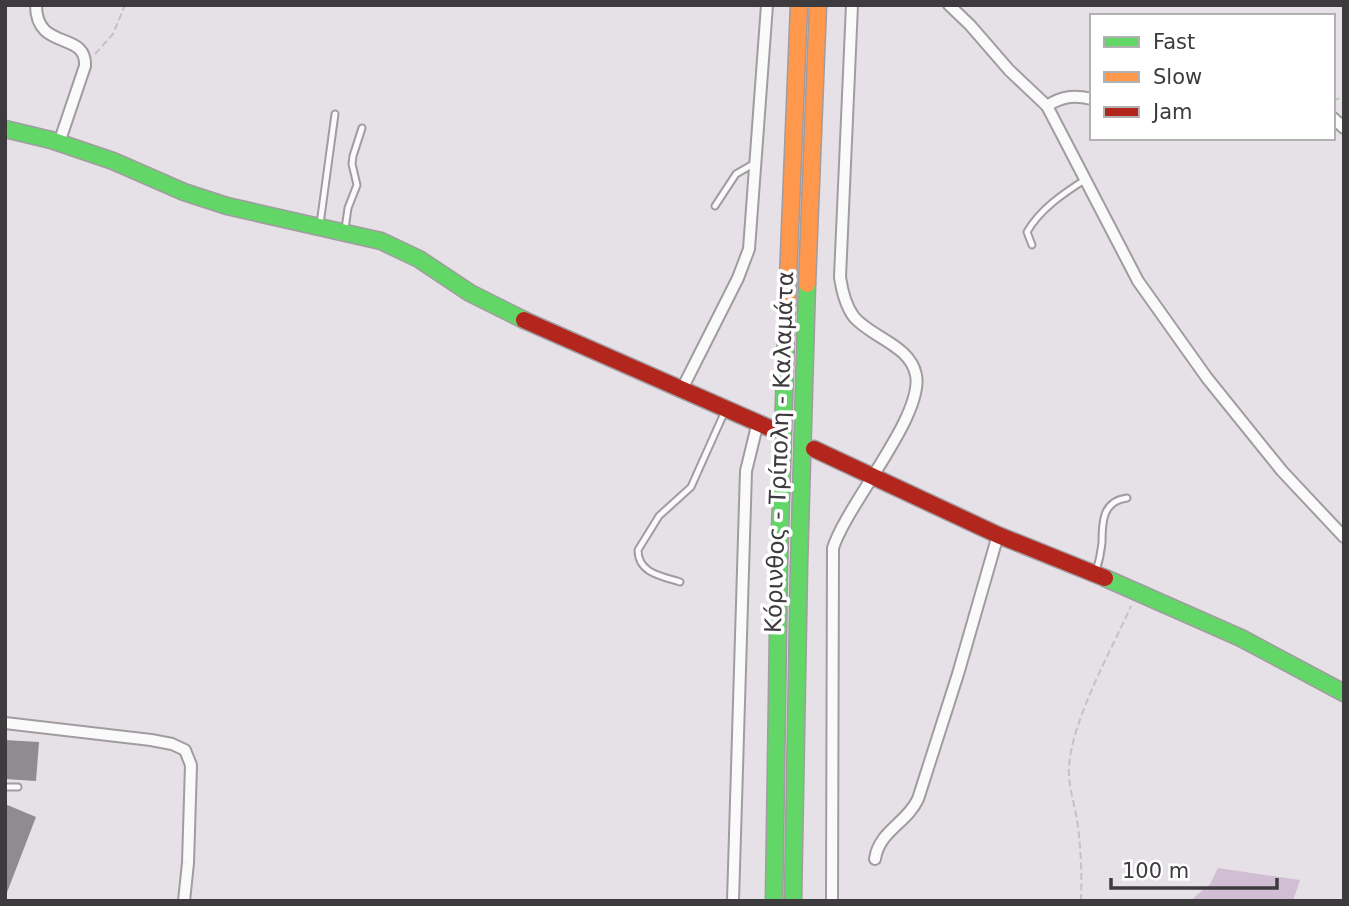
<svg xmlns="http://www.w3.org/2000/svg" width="1349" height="906" font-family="'DejaVu Sans',sans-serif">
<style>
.forest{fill:#d2bed4}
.building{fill:#8f8b8f}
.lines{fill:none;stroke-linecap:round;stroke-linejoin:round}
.lane-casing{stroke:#a09ca0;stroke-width:9}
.street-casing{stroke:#a09ca0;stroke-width:14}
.fast-casing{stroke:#a09ca0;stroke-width:19}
.slow-casing{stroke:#a09ca0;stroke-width:19}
.jam-casing{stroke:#a09ca0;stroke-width:19}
.path{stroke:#c4c2c5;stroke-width:2;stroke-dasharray:7 3.5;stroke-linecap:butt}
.lane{stroke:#fbfafb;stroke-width:5}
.street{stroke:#fbfafb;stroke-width:10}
.fast{stroke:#63d668;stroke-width:16}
.slow{stroke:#ff974d;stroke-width:16}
.jam{stroke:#b3261e;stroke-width:16}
.labels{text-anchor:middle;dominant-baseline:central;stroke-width:7;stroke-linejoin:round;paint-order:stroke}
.street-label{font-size:23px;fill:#3e3b3f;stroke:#fff}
</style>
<rect width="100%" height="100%" fill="#e6e1e6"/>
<!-- forest -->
<path class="forest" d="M1218,868L1300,880L1293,901H1190L1210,884Z"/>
<!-- building -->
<g class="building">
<path d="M5,740L39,742L36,781L5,779Z"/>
<path d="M5,804L36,817L6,895H5Z"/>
</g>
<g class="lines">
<defs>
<g id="lane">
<path d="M715,206L736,174L755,163"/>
<path d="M320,224L335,114"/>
<path d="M345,229L348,208L357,185L352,164L353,156L362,128"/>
<path d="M1032,245L1027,232C1040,209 1064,193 1086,179"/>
<path d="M1096,571C1099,562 1101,552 1102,543C1102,523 1102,501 1127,498"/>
<path d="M680,582C661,576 638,573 638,550L659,516L691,487L725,411"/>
<path d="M5,787H18"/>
</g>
<g id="street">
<path d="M36,5C36,52 87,30 85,66L59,143"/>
<path d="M949,5L970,25L1009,70L1047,106L1138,281L1207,378L1282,471L1344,537"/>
<path d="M1047,106C1062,96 1074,95 1092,99"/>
<path d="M1333,118L1344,128"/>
<path d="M682,389L738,278L749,249L767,5"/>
<path d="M5,723L151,740L172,744L185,750L191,765L188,863L184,901"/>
<path d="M875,859C879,831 907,823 918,799L958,674L998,535"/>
<path d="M733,901L746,471L758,422"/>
<path d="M832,901L833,548C847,504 924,416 916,375C910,345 872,338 854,317C845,305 842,291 840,277L852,5"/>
</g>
<g id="fast">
<path d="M5,129L51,140L113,161L184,192L227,206L381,241L419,259L470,293L524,320"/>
<path d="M1105,578L1241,638L1344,693"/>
<path d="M774,901L779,565L787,304"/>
<path d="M793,901L799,565L807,284"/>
</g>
<g id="slow">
<path d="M807,284L818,5"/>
<path d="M787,304L799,5"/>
</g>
<g id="jam">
<path d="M524,320L774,430"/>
<path d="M814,449L998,535L1105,578"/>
</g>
</defs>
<!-- lane casing -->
<use href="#lane" class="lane-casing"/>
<!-- street casing -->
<use href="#street" class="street-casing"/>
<!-- fast casing -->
<use href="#fast" class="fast-casing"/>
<!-- slow casing -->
<use href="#slow" class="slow-casing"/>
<!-- jam casing -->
<use href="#jam" class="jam-casing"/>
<!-- path -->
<g class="path">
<path d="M95,54L113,34L125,5"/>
<path d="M1333,101L1344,96"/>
<path d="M1081,901C1082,874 1081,846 1077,820C1074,802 1068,785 1069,767C1072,719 1111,651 1131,606"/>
</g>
<!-- lane -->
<use href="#lane" class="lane"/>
<!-- street -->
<use href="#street" class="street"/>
<!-- fast -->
<use href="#fast" class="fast"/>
<!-- slow -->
<use href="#slow" class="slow"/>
<!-- jam -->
<use href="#jam" class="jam"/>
</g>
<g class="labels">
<!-- street labels -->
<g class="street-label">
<text transform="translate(779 452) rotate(-88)">Κόρινθος - Τρίπολη - Καλαμάτα</text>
</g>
</g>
<!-- border -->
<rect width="1349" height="906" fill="none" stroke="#3e3b3f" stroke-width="14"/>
<!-- legend -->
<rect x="1090" y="14" width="245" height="126" fill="#ffffff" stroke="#b2b1b2" stroke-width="2"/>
<rect x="1104" y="37" width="35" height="10" fill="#63d668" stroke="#b2b1b2" stroke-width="2"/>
<text x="1153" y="49" font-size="21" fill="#3e3b3f">Fast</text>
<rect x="1104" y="72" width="35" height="10" fill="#ff974d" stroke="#b2b1b2" stroke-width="2"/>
<text x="1153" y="84" font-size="21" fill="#3e3b3f">Slow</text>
<rect x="1104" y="107" width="35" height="10" fill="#b3261e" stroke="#b2b1b2" stroke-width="2"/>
<text x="1153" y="119" font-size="21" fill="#3e3b3f">Jam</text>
<!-- scale -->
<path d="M1111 878v10h166v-10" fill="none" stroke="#3e3b3f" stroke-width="3.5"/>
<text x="1122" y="878" font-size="21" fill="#3e3b3f" stroke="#ffffff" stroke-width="5" paint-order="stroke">100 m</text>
</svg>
